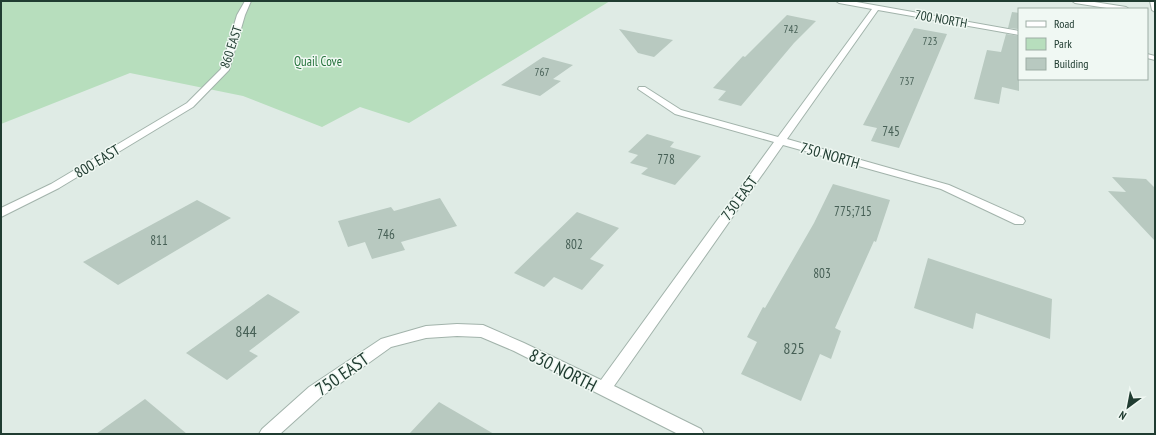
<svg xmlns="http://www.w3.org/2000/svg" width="1156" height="435" font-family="'PT Sans Narrow',sans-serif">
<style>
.green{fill:#b7debd}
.building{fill:#b8c9c0}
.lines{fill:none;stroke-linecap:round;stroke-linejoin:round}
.minor-casing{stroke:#a2b3ab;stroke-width:2}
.minor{fill:#fff;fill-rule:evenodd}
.labels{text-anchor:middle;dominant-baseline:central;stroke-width:3;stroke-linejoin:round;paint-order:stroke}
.far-number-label{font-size:11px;fill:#465f55}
.far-street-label{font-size:13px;fill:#203c31;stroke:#f0f8f3}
.far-park-label{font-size:13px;fill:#28753e;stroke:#f0f8f3}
.number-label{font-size:13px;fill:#465f55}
.street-label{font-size:15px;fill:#203c31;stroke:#f0f8f3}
.near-number-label{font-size:16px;fill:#465f55}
.near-street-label{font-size:18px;fill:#203c31;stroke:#f0f8f3}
</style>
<rect width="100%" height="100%" fill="#dfebe5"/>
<!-- green -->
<path class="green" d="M1,1H610L409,123L360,107L322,127L243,96L130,73L1,124Z"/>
<!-- building -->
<g class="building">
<path d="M1012,12L1019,13V29L1008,28Z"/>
<path d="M787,15L816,21L794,43L741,106L718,100L726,91L713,88L743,56L745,57Z"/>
<path d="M914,28L947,34L899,148L871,141L877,128L863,125Z"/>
<path d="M619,29L673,40L654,57L638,53Z"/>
<path d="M1006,34L1019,36V91L1002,87L999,104L974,99L987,50L1001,52Z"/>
<path d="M543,57L573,65L553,79L561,81L540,96L501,85Z"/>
<path d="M647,134L674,142L670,147L701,156L675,185L641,174L648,168L630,163L638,155L628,152Z"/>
<path d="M1112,177L1146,179L1155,188V241L1108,191L1126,192Z"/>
<path d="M833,184L890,200L876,242L874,241L835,328L841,331L831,359L820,354L801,401L741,374L757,342L747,337L763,307L765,308L814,223Z"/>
<path d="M440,198L457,226L401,242L405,250L372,259L365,242L348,247L338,221L391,207L394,211Z"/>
<path d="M197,200L231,218L118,285L83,262Z"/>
<path d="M577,212L619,228L590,259L604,265L582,290L554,277L544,287L514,273Z"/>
<path d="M928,258L1052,299L1050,339L976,313L973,329L914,308Z"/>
<path d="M268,294L300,312L249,351L258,356L227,380L186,353Z"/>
<path d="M145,399L187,434H96Z"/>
<path d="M439,402L494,434H409Z"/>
</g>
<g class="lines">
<defs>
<g id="minor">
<path d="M245,1H251L245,15L229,70L193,107L59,188L1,217V208L51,184L187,103L221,69L237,15Z"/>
<path d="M836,1H851L1019,31V35L878,10L787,139L949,185L1023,218L1025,221L1023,224H1015L941,189L783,145L614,386L701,429L704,434H678L514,351L481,337L457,336L426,338L391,347L321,397L280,434H259L262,429L309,387L381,339L426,326L457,324L483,325L524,343L601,380L774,142L675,114L638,89L639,87H645L681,110L778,137L872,9L839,3Z"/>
<path d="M1072,1H1088L1126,7L1129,9H1113L1075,3Z"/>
<path d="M1150,1H1155V12L1152,10Z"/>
<path d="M1147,54L1155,56V60L1147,58Z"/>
</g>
</defs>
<!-- minor casing -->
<use href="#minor" class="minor-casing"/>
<!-- minor -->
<use href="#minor" class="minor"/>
</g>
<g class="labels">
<!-- far-number labels -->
<g class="far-number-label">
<text x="791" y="29">742</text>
<text x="930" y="41">723</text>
<text x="542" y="72">767</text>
<text x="907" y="81">737</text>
</g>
<!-- far-street labels -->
<g class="far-street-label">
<text transform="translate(941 19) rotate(10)">700 NORTH</text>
<text transform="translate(231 47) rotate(-72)">860 EAST</text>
</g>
<!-- far-park labels -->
<g class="far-park-label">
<text x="318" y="61">Quail Cove</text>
</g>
<!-- number labels -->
<g class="number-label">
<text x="891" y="131">745</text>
<text x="666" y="159">778</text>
<text x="853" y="211">775;715</text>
<text x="386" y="234">746</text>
<text x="159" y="240">811</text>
<text x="574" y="244">802</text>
<text x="822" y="273">803</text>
</g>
<!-- street labels -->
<g class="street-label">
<text transform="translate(830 155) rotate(16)">750 NORTH</text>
<text transform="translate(97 161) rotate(-31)">800 EAST</text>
<text transform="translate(739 198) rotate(-54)">730 EAST</text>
</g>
<!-- near-number labels -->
<g class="near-number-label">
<text x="246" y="331">844</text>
<text x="794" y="348">825</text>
</g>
<!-- near-street labels -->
<g class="near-street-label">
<text transform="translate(563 370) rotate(27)">830 NORTH</text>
<text transform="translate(342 374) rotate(-35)">750 EAST</text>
</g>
</g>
<!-- border -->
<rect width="1156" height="435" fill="none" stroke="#203c31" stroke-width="4"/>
<!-- legend -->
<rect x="1018" y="8" width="130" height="72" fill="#f0f8f3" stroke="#9dada5"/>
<rect x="1026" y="21" width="20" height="6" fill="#ffffff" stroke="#9dada5"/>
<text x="1054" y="28" font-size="12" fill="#203c31">Road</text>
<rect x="1026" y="38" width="20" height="12" fill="#b7debd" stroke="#9dada5"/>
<text x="1054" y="48" font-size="12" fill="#203c31">Park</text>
<rect x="1026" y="58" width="20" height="12" fill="#b8c9c0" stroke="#9dada5"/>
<text x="1054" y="68" font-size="12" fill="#203c31">Building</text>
<!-- north arrow -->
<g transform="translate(1128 407) rotate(212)" stroke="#f0f8f3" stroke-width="3" paint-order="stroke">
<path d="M0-3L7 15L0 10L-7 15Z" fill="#203c31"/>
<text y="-6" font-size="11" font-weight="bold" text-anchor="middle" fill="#203c31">N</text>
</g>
</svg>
